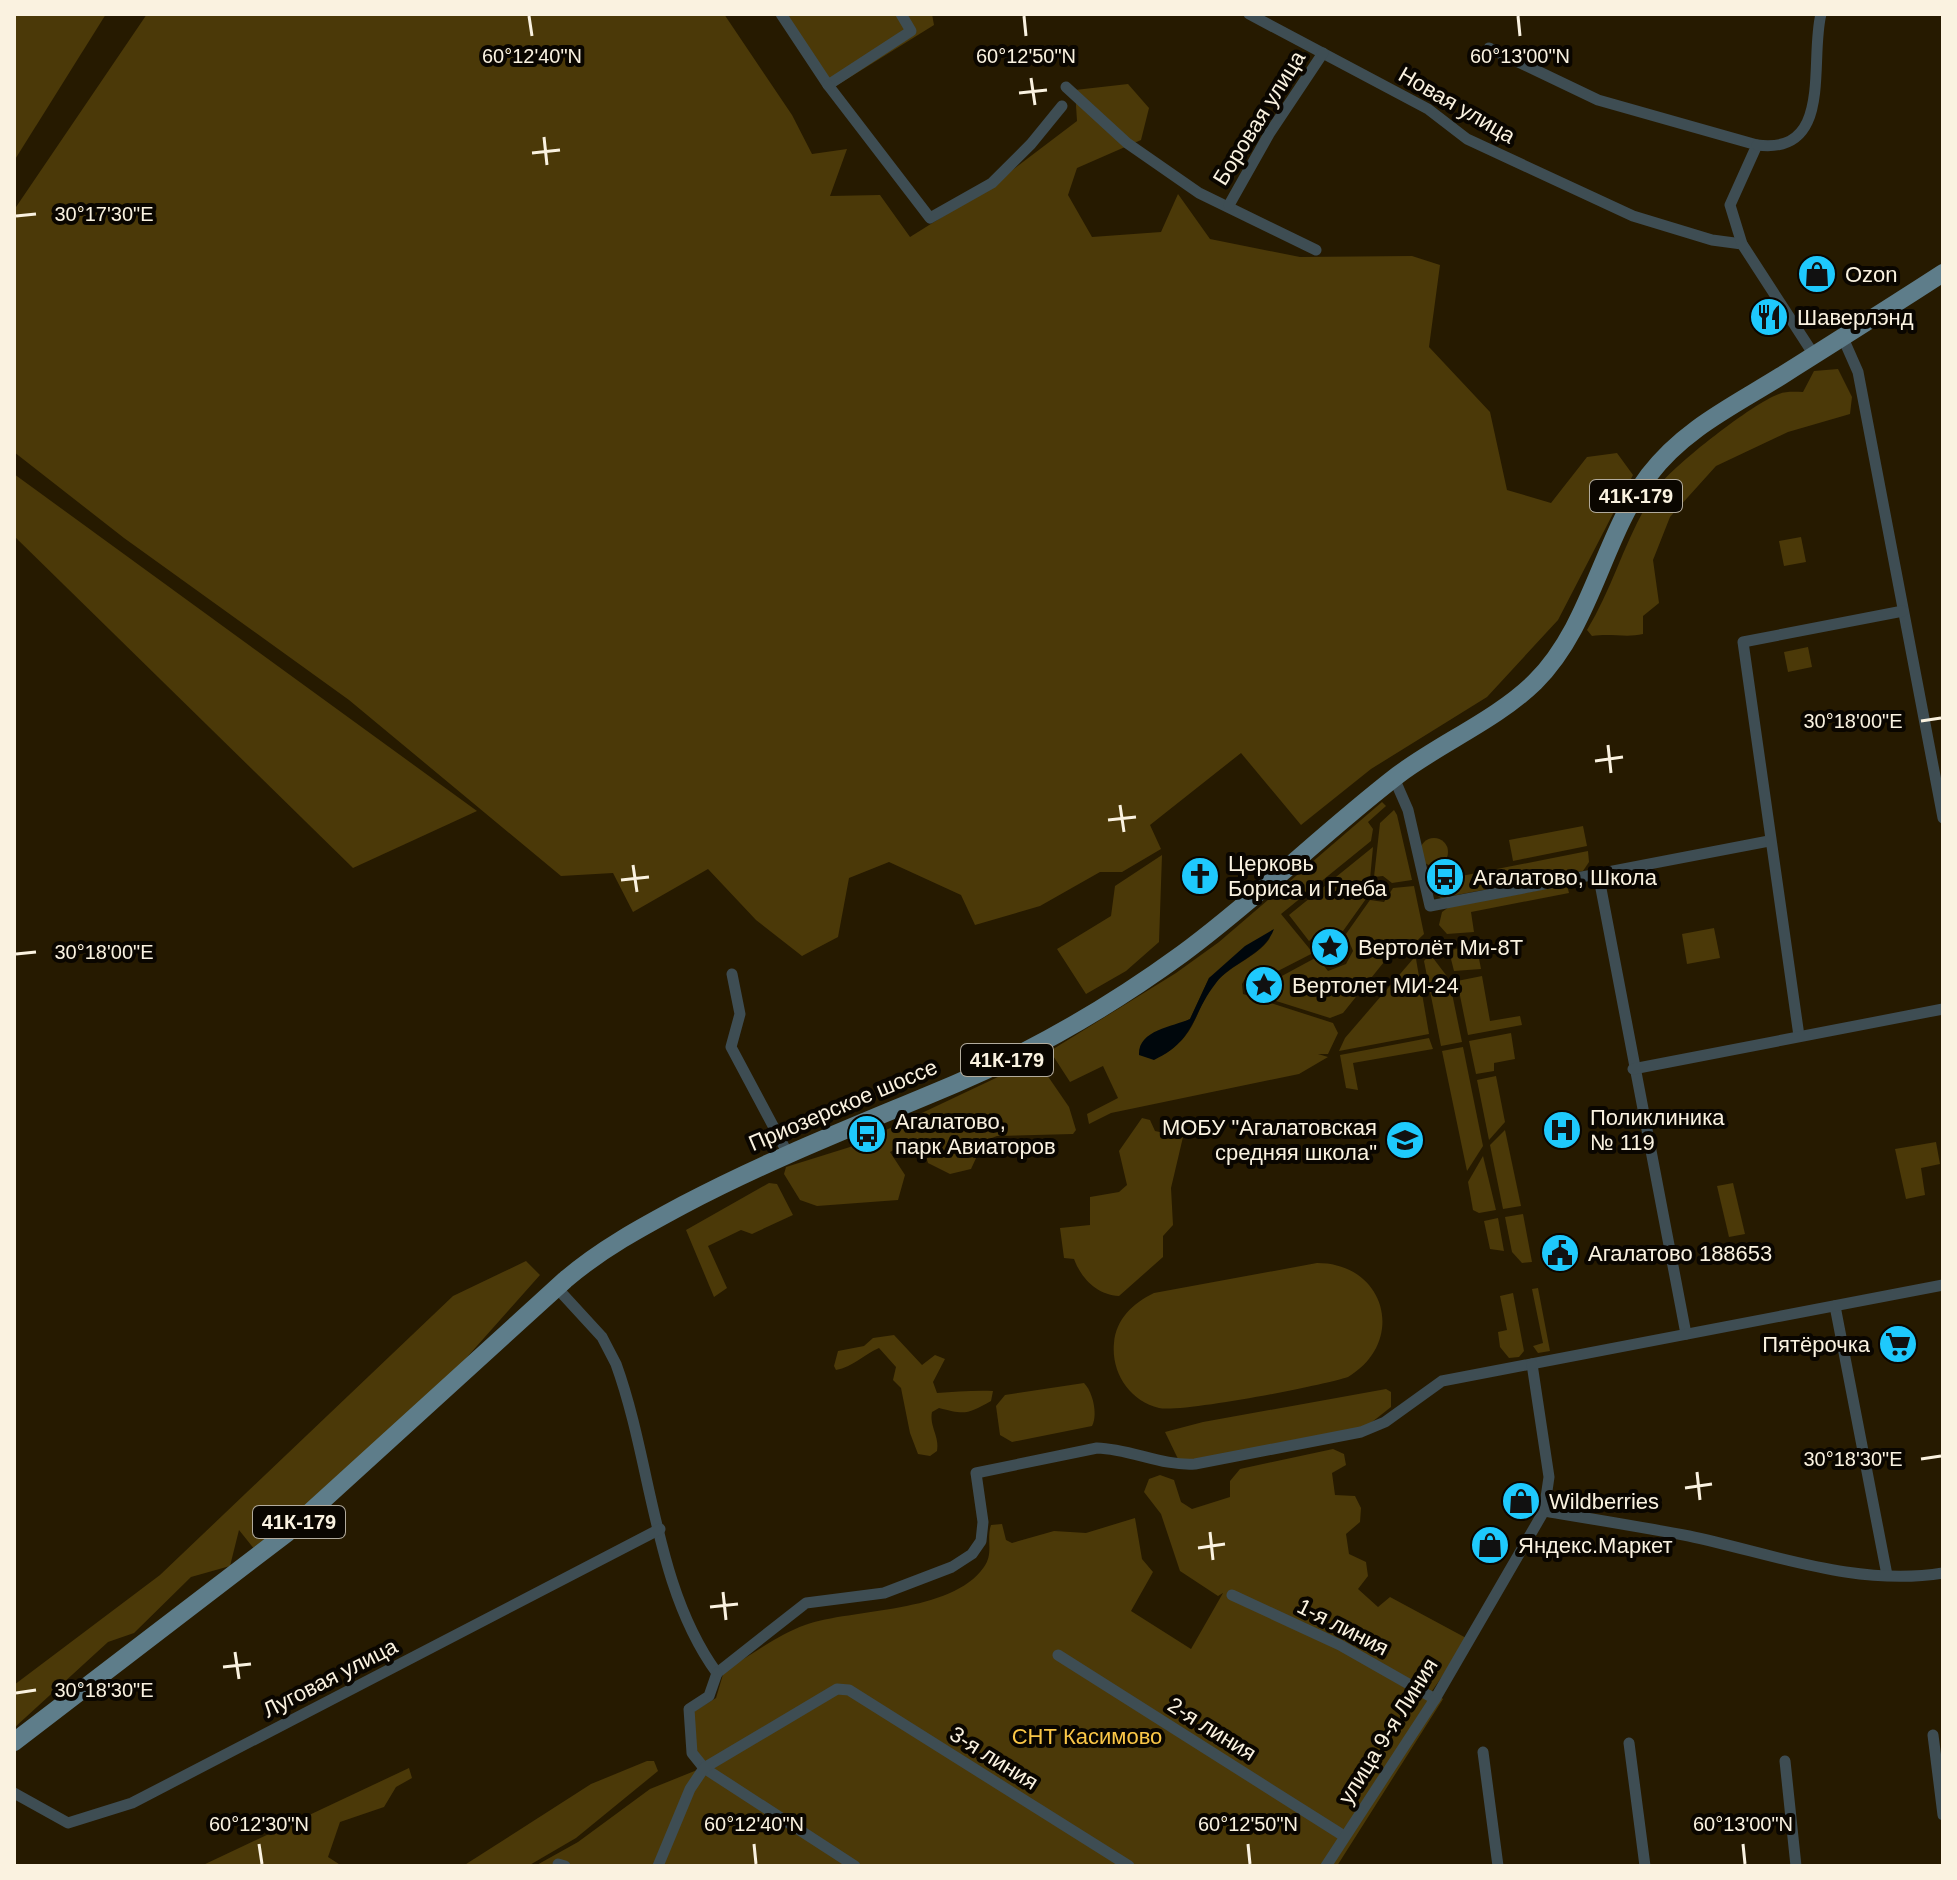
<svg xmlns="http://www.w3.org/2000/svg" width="1957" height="1880" font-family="Arial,sans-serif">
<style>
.green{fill:#4b3908;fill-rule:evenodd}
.water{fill:#00070c}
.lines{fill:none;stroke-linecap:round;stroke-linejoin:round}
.minor{stroke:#3e4d53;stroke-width:11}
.primary{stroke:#5e7d8a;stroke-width:18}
.ticks{fill:none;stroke:#faf2e0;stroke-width:3}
.labels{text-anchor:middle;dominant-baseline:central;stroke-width:8;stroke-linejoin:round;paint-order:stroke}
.shield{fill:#0a0600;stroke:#b2ab9d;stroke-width:2}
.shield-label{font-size:20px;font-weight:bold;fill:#faf2e0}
.street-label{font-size:22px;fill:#faf2e0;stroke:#0a0600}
.poi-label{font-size:22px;fill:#faf2e0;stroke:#0a0600;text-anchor:start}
.park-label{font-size:22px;fill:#fbc747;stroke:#0a0600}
.ticks-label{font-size:20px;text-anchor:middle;fill:#faf2e0;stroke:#0a0600;stroke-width:8;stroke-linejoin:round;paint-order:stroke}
</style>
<rect width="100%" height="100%" fill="#261a00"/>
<!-- green -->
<g class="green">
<path d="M14,14H106L14,161Z"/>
<path d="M147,14H724L792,115L812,154L847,149L830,196L880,195L910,237L990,187L1077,121L1075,90L1128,84L1149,108L1141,140L1077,168L1068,195L1092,237L1161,232L1178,194L1210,239L1300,257L1412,256L1440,265L1429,347L1490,412L1507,490L1551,503L1587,457L1617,453L1633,475L1558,620L1487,697L1371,769L1301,825L1241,753L1150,825L1161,849L1122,872H1100L1040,906L975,925L961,895L889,862L849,878L838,937L802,956L756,920L708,869L633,912L613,873L561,876L349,700L124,538L14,452V210Z"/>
<path d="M782,14H932L934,25L831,89Z"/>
<path d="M1838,369L1852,397L1850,414L1788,432L1716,466L1670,517L1653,560L1659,603L1643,616V634C1626,638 1611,633 1592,636L1587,630C1615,584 1627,531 1658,487C1674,465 1753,403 1779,394C1786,391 1796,392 1803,392L1814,371Z"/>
<path d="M14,474L477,811L353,868L14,536Z"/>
<path d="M1801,537L1806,562L1784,566L1779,541Z"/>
<path d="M1808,647L1812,667L1788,672L1784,652Z"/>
<path d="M1382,802L1386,806L1368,822L1373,829L1371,841L1281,914L1313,953L1276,972L1261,966L1250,970L1242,984L1243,994L1333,1023L1338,1033L1328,1054H1318L1328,1057L1299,1074L1111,1113L1089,1124L1087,1114L1118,1098L1103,1066L1070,1082L1050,1051L1176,973L1219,942ZM1270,938C1257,957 1231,965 1216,982C1194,1008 1200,1031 1165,1054L1184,1022L1190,1019L1209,978Z"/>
<path d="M1394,810L1397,815L1412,880L1392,883L1383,876L1374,877L1380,823Z"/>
<path d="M1583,826L1587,846L1513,861L1509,840Z"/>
<circle cx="1434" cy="852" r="14"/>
<path d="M1373,847L1370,879L1365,890L1368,896L1343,931L1325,927L1309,941L1289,915Z"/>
<path d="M1588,851L1589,862L1583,871L1441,898L1433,893L1431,882Z"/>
<path d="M1162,855L1159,942L1126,971L1086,994L1057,949L1111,916L1115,886Z"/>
<path d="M1567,885L1569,893L1471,912L1474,932L1447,934L1439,925L1442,912L1449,907Z"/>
<path d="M1414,886L1424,934L1406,951L1396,947L1343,1013L1330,1018L1273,1000L1280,992V977L1317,957L1328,971L1346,964L1353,951L1346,934L1370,900L1384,902L1393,888Z"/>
<path d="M1714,928L1720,958L1687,964L1682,934Z"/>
<path d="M1476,943L1481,969L1454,971L1449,951Z"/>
<path d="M1430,954L1449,979L1462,1042L1441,1046L1424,961Z"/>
<path d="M1413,959H1416L1429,1034L1339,1051L1345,1038Z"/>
<path d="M1482,976L1490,1021L1520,1016L1522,1025L1468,1035L1457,981Z"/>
<path d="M1511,1033L1515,1059L1494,1063V1071L1476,1074L1469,1041Z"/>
<path d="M1429,1038L1433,1049L1353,1063L1358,1090L1346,1088L1340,1055Z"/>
<path d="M1463,1047L1483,1146L1467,1171L1442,1051Z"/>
<path d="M1036,1059L1069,1107L1076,1130L1073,1134L997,1136L984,1141L971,1169L950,1174L928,1163L923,1147L903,1145L890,1152L905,1175L898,1200L817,1206L800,1200L784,1174L786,1167L850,1147Z"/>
<path d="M1496,1076L1505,1122L1489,1140L1477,1080Z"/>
<path d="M1142,1118L1150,1120L1155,1131L1183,1137L1171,1188L1173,1225L1163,1236V1257L1119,1296C1097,1295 1081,1278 1074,1259L1064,1258L1060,1228L1090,1225V1197L1119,1192L1127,1185L1119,1151Z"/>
<path d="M1505,1130L1521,1206L1503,1209L1490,1145Z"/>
<path d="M1936,1142L1940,1164L1921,1168L1925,1195L1906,1199L1895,1149Z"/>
<path d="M1483,1156L1496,1210L1479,1213L1473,1210L1468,1182Z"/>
<path d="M769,1183L777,1184L793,1215L752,1234L741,1230L708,1246L727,1288L714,1297L686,1230Z"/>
<path d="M1733,1183L1745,1234L1729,1237L1717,1186Z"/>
<path d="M1523,1214L1532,1262L1522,1263L1512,1252L1505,1217Z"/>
<path d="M1498,1218L1504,1251L1490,1249L1484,1221Z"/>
<path d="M526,1261L540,1275L452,1374L255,1550L239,1530L230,1566L191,1577L134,1633L108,1642L14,1728V1685L160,1575L453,1296Z"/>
<path d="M1317,1263C1386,1263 1407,1342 1348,1377C1321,1386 1181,1413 1159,1408C1130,1401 1111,1373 1114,1343C1116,1319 1133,1303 1154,1293Z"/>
<path d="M1538,1288L1550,1351L1538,1353L1533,1346L1543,1343L1532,1289Z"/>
<path d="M1513,1293L1524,1351L1519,1357L1509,1358L1500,1347L1498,1332L1507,1330L1500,1296Z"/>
<path d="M894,1335L922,1365L935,1355L945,1359L933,1382L937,1393C955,1392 974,1390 993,1391L991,1401C968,1414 965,1415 939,1408L932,1412C929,1426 940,1437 937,1451L930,1456L918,1454L910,1433L901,1388L893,1380L896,1367L879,1348C863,1355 853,1367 836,1370L834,1366L838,1351L864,1346L873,1338Z"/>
<path d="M1084,1383C1093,1392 1098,1415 1092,1426L1012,1442L1000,1435L996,1406L1005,1395Z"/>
<path d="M1386,1389L1391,1392V1407L1367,1426L1194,1460L1179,1461L1165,1432L1203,1422Z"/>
<path d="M1333,1449L1344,1454L1346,1465L1332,1473L1335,1495L1355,1496L1361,1508L1360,1522L1346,1534L1349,1554L1366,1562L1368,1576L1358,1589L1378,1607L1390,1597L1468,1639L1432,1691L1443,1699L1337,1866H535L578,1842L650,1789L697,1770L702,1763L696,1751L693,1712L716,1698L724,1671C750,1656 777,1635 805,1625C853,1608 951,1614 984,1567C994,1553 986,1540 991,1525L1002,1524L1006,1540L1012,1543L1054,1531L1086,1533L1135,1518L1142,1559L1153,1572L1131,1611L1191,1649L1223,1593L1218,1596L1180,1571L1161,1514L1144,1492L1149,1479L1160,1475L1174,1480L1181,1502L1192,1509L1230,1497V1481L1240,1469Z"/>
<path d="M647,1761H654L658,1771L576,1838L528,1866H463L591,1784Z"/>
<path d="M409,1768L412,1778L396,1787L384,1807L340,1822L328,1857L342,1866H201Z"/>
</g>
<!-- water -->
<path class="water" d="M1274,929C1264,956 1232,962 1216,983C1191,1015 1196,1040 1154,1060L1139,1055C1138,1030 1172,1027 1190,1019L1209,978L1245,946Z"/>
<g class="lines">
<!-- minor -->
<g class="minor">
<path d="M781,14L828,85L911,31L901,14"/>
<path d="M1249,14L1428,109L1467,139L1633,216L1712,240L1742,244"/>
<path d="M1489,48L1598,100L1757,145L1730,205L1742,244L1814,355"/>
<path d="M828,85L930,218L992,183L1031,144L1062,106"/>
<path d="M1066,87L1127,143L1199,193L1316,250"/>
<path d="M1757,145C1834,155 1809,62 1821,14"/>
<path d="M1229,205L1269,134L1323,53"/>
<path d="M1843,338L1858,372L1943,818"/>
<path d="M1394,778L1408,810L1430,906L1769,841"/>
<path d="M1598,873L1686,1334"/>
<path d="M732,974L740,1014L731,1047L787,1152"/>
<path d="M1799,1036L1743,642L1903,611"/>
<path d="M1633,1069L1943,1009"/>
<path d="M557,1288L602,1337L616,1364C652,1463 654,1587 717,1673"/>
<path d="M1835,1306L1887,1575"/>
<path d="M1544,1511C1592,1519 1641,1527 1689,1536C1773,1554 1857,1587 1943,1573"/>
<path d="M1232,1595L1340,1645L1435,1699"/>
<path d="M1058,1655L1344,1836"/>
<path d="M717,1673L806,1603L884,1593L952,1567L972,1554L981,1541L983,1522L976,1473L1097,1448C1131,1449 1161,1466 1195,1464L1361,1432L1385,1422L1442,1381L1943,1285"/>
<path d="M717,1673L709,1696L689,1709L692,1753L704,1768L855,1866"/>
<path d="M1933,1735L1943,1815"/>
<path d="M1629,1743L1645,1866"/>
<path d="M1483,1752L1498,1866"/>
<path d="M1785,1761L1796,1866"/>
<path d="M14,1793L68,1823L132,1803L660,1529"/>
<path d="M558,1864L565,1866"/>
<path d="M658,1866L690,1789L704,1768L837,1689L849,1690L1129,1866"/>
<path d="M1326,1866L1435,1699L1544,1511L1549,1477L1532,1364"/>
</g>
<!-- primary -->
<path class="primary" d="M14,1742L287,1533L565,1280C601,1249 642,1227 683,1205C772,1158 863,1123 955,1084C1035,1050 1112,1005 1182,954C1258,898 1324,832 1398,775C1442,742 1496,720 1535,682C1592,625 1602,538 1649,475C1684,429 1733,406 1781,376C1835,342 1889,308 1943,273"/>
</g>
<!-- ticks -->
<path class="ticks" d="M529,16L532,36M1024,16L1026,36M1518,16L1520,36M1031,78L1035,105M1019,93L1047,90M544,137L547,165M532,153L560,150M16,216L36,214M1921,721L1941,718M1608,745L1611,773M1595,761L1623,757M1120,805L1124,832M1108,820L1136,817M633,865L637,892M621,880L649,877M16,954L36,952M1921,1459L1941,1456M1697,1472L1700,1500M1685,1488L1712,1484M1210,1532L1213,1560M1198,1548L1225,1544M723,1592L726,1620M710,1607L738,1604M235,1652L239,1679M223,1667L251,1664M16,1693L36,1690M259,1844L262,1864M754,1844L756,1864M1248,1844L1250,1864M1743,1844L1745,1864"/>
<!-- icons -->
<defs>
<symbol id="shop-disc" viewBox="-11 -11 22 22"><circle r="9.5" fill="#1ec9fd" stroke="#0a0600"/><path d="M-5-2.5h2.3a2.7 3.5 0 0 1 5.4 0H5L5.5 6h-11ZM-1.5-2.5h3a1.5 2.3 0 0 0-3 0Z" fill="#111"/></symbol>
<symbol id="restaurant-disc" viewBox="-11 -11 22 22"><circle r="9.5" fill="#1ec9fd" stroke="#0a0600"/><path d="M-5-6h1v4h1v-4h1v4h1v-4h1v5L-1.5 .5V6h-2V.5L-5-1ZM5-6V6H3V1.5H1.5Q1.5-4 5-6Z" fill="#111"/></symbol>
<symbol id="church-disc" viewBox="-11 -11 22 22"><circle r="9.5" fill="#1ec9fd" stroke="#0a0600"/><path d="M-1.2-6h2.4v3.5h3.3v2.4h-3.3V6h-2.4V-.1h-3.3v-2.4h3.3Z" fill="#111"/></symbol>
<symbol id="bus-disc" viewBox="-11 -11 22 22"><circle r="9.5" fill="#1ec9fd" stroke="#0a0600"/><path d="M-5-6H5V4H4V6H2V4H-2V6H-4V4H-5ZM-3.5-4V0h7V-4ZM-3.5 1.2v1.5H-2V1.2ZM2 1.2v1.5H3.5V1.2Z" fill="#111"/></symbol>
<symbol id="sight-disc" viewBox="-11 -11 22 22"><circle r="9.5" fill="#1ec9fd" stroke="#0a0600"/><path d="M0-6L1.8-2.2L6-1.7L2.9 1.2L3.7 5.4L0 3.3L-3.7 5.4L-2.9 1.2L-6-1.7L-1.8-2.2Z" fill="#111"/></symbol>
<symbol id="hospital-disc" viewBox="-11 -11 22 22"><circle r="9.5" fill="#1ec9fd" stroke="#0a0600"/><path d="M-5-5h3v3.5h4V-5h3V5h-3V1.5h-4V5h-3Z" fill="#111"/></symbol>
<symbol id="school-disc" viewBox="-11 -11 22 22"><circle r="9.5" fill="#1ec9fd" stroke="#0a0600"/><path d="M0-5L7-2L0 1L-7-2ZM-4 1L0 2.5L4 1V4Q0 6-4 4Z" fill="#111"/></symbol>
<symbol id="civic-disc" viewBox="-11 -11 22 22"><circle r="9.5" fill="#1ec9fd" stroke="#0a0600"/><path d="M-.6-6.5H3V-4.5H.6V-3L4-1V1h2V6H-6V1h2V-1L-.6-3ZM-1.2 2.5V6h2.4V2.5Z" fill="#111"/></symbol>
<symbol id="supermarket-disc" viewBox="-11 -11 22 22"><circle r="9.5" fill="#1ec9fd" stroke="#0a0600"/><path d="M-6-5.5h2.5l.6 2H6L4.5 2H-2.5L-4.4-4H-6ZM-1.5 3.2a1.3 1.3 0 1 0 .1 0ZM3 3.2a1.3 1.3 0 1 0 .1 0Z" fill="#111"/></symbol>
</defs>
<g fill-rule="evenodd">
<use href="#shop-disc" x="1795" y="252" width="44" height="44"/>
<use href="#restaurant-disc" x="1747" y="295" width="44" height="44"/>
<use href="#church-disc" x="1178" y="854" width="44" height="44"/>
<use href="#bus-disc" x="1423" y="855" width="44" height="44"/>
<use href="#sight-disc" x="1308" y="925" width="44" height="44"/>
<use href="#sight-disc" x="1242" y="963" width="44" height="44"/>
<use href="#hospital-disc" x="1540" y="1108" width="44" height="44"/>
<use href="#bus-disc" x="845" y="1112" width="44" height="44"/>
<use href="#school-disc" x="1383" y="1118" width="44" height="44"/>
<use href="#civic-disc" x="1538" y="1231" width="44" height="44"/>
<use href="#supermarket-disc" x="1876" y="1322" width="44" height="44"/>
<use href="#shop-disc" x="1499" y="1479" width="44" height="44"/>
<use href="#shop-disc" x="1468" y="1523" width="44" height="44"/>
</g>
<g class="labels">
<!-- shield labels -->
<g class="shield">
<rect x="1590" y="480" width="92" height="32" rx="6"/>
<rect x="961" y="1044" width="92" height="32" rx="6"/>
<rect x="253" y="1506" width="92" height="32" rx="6"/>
</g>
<g class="shield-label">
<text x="1636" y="496">41К-179</text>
<text x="1007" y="1060">41К-179</text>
<text x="299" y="1522">41К-179</text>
</g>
<!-- street labels -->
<g class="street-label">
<text transform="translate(1457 105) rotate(30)">Новая улица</text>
<text transform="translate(1259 118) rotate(-58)">Боровая улица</text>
<text transform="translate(843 1105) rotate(-23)">Приозерское шоссе</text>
<text transform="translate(1343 1627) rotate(27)">1-я линия</text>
<text transform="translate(330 1678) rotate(-27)">Луговая улица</text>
<text transform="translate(1212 1729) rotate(32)">2-я линия</text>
<text transform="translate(1388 1731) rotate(-58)">улица 9-я Линия</text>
<text transform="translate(994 1758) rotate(32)">3-я линия</text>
</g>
<!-- poi labels -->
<g class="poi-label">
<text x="1845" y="274">Ozon</text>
<text x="1797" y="317">Шаверлэнд</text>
<text x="1228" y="863">Церковь<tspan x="1228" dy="25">Бориса и Глеба</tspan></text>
<text x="1473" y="877">Агалатово, Школа</text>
<text x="1358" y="947">Вертолёт Ми-8Т</text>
<text x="1292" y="985">Вертолет МИ-24</text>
<text x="1590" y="1117">Поликлиника<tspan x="1590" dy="25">№ 119</tspan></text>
<text x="895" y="1121">Агалатово,<tspan x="895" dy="25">парк Авиаторов</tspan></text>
<text x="1377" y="1127" text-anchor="end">МОБУ "Агалатовская<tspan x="1377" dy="25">средняя школа"</tspan></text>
<text x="1588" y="1253">Агалатово 188653</text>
<text x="1870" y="1344" text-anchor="end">Пятёрочка</text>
<text x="1549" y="1501">Wildberries</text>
<text x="1518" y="1545">Яндекс.Маркет</text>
</g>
<!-- park labels -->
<g class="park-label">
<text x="1087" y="1736">СНТ Касимово</text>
</g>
</g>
<g class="ticks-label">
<text x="532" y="63">60°12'40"N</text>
<text x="1026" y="63">60°12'50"N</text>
<text x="1520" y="63">60°13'00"N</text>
<text x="104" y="221">30°17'30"E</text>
<text x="1853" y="728">30°18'00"E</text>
<text x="104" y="959">30°18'00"E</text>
<text x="1853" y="1466">30°18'30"E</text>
<text x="104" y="1697">30°18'30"E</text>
<text x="259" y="1831">60°12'30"N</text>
<text x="754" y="1831">60°12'40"N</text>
<text x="1248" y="1831">60°12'50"N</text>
<text x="1743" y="1831">60°13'00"N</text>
</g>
<!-- border -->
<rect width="1957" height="1880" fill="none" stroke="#faf2e0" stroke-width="32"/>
</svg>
